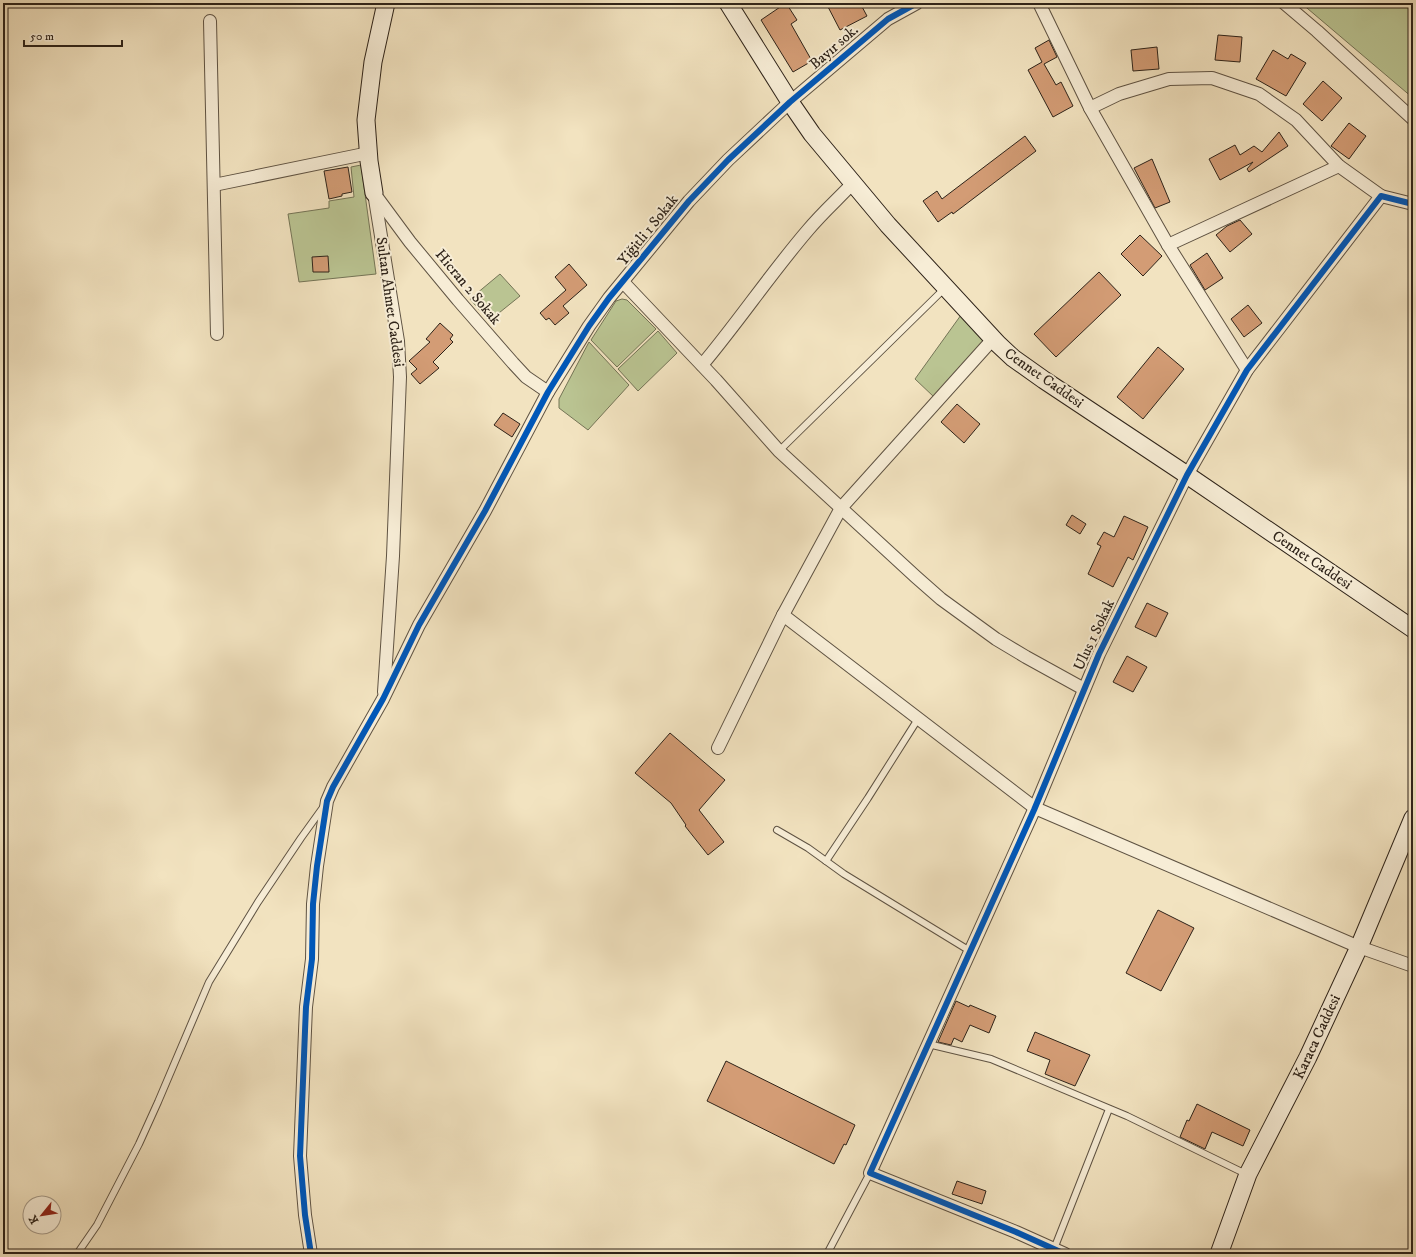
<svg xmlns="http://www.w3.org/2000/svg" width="1416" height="1257" font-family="'IM FELL DW Pica',serif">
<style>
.green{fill:#bac492;stroke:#747456}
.building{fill:#d39c75;stroke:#2e2319}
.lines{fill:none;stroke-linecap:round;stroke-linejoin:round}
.lane-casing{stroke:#5f5343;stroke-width:8}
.street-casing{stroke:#5f5343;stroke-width:14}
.secondary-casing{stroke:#2e2319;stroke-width:19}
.lane{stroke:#f7edd6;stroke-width:6}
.street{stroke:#f7edd6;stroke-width:12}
.secondary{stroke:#f7edd6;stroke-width:17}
.cycleway-casing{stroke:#f7edd6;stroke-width:8}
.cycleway{stroke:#0057b8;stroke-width:6}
.labels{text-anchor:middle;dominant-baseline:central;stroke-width:4;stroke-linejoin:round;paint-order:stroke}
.street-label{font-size:15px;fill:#2e2319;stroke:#f7edd6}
</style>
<rect width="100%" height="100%" fill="#f2e3c0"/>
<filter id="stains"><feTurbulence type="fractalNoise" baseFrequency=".005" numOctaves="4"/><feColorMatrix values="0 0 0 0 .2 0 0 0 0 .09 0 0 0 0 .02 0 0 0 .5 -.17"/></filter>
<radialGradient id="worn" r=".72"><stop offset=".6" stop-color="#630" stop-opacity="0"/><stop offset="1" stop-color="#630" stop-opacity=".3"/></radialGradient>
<!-- green -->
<g class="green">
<path d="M1301,3H1413V98Z"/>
<path d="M361,165L376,274L299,282L288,214L329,208V201L354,197L351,167Z"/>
<path d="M500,274L520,296L489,321L470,299Z"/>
<path d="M622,299L627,300L656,329L617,367L591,340L616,301Z"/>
<path d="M961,315L985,341L934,397L915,379Z"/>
<path d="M658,331L677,353L638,391L618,369Z"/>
<path d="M589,342L629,385L588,430L559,408V399Z"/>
</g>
<!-- building -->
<g class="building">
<path d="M786,3L797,20L791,24L812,61L793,72L761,20Z"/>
<path d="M826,3H860L867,16L840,30Z"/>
<path d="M1218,35L1242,37L1240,62L1215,60Z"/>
<path d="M1049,40L1057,57L1044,64L1056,85L1061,82L1073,106L1053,117L1028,70L1042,62L1035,48Z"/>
<path d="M1157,47L1159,69L1133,71L1131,50Z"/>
<path d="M1273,50L1288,59L1291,54L1306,63L1286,96L1256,79Z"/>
<path d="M1323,81L1342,98L1322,121L1303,104Z"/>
<path d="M1349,123L1366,136L1349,159L1331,146Z"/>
<path d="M1279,132L1288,146L1249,172L1247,169L1253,162L1220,180L1209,159L1235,145L1240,155L1254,146L1262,152Z"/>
<path d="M1025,136L1036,151L953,214L952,212L938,222L923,201L937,191L942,199Z"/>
<path d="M1152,159L1170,202L1155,208L1134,168Z"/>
<path d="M348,167L352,192L342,194V196L329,199L324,171Z"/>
<path d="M1240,220L1252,234L1230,252L1216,235L1227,226Z"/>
<path d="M1140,235L1162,256L1143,276L1121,254Z"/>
<path d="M1207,253L1223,278L1205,290L1190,265Z"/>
<path d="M328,256L329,272H313L312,257Z"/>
<path d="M569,264L587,285L563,306L569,313L555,325L549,318L546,320L540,313L566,290L555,277Z"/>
<path d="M1099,272L1121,295L1056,357L1034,334Z"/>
<path d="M1248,305L1262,323L1244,337L1231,319Z"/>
<path d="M440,323L453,335L450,339L453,342L433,362L439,368L420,384L411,374L417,369L409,361L430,342L426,339Z"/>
<path d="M1158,347L1184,369L1143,419L1117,397Z"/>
<path d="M957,404L980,424L964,443L941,422Z"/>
<path d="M503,413L520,424L512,437L494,425Z"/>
<path d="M1072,515L1086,524L1080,534L1066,525Z"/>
<path d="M1124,516L1148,527L1133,560L1128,557L1113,587L1088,574L1101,546L1097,544L1104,532L1114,537Z"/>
<path d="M1147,603L1168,613L1156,637L1135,627Z"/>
<path d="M1127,656L1147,667L1133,692L1113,682Z"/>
<path d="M670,733L725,780L699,810L724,842L708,855L685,826L686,825L671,803L635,773Z"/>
<path d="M1158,910L1194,928L1161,991L1126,973Z"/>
<path d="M956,1001L969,1007L970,1005L996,1016L989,1033L970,1025L962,1042L954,1038L951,1045L938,1042Z"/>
<path d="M1035,1032L1090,1055L1075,1086L1045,1074L1050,1060L1027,1051Z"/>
<path d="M726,1061L855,1125L846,1145L844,1144L834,1164L707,1101Z"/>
<path d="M1197,1104L1250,1130L1243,1146L1212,1132L1205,1149L1180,1137L1187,1120L1189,1121Z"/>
<path d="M957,1181L986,1191L982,1204L952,1194Z"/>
</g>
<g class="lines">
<defs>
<g id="lane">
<path d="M779,451L945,288"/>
<path d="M777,830L808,848L844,874L970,951"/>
<path d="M826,861L868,798L918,719"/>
<path d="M928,1044L991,1059L1127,1116L1246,1174"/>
<path d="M1054,1249L1109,1109"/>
<path d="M77,1254L97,1225L139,1144L158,1102L209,982L258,902L301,838L324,806"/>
<path d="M827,1254L870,1173"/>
</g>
<g id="street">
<path d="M1039,3L1090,108L1168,245L1247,370"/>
<path d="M1284,3L1317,31L1413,119"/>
<path d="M210,21L217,334"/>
<path d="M1090,108L1119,94L1169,79L1212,78L1259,94L1296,120L1339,166L1381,196"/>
<path d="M214,185L369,153"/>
<path d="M374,193L398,341L400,377L393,556L384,692"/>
<path d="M376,196L410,242L458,300L513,363L526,377L548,392"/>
<path d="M1168,245L1339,166"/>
<path d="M623,282L716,380L779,451L916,577L941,599L996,639L1026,657L1084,689"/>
<path d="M702,365C739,321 771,273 808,230C822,213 838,199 853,183"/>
<path d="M783,615L1035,808L1359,947L1413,966"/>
<path d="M718,748L783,615L841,508L993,339"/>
<path d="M311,1254L305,1215L300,1156L305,1031L306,1007L312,959L313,904L317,866L327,801L333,787L383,699L419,625L485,511L548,392L589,326L609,298L689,201L728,160L790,102L888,19L917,3"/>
<path d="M1065,1254L1016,1232L870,1173L1034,810L1099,654L1187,475L1247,370L1381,196L1413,204"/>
</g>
<g id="secondary">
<path d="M728,3L790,102L812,134L888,225L998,344L1013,358L1044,380L1187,475L1413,629"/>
<path d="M374,193L369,161L366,120L373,62L386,3"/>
<path d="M1219,1254L1248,1174L1308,1057L1359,947L1413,818"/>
</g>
</defs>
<!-- lane casing -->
<use href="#lane" class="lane-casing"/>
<!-- street casing -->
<use href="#street" class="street-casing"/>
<!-- secondary casing -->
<use href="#secondary" class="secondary-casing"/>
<!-- lane -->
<use href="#lane" class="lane"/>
<!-- street -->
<use href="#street" class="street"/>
<!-- secondary -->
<use href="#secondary" class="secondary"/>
<defs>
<g id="cycleway">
<path d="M311,1254L305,1215L300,1156L305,1031L306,1007L312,959L313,904L317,866L327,801L333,787L383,699L419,625L485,511L548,392L589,326L609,298L689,201L728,160L790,102L888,19L917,3"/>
<path d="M1065,1254L1016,1232L870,1173L1034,810L1099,654L1187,475L1247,370L1381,196L1413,204"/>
</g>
</defs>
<!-- cycleway casing -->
<use href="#cycleway" class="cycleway-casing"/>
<!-- cycleway -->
<use href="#cycleway" class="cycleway"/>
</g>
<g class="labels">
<!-- street labels -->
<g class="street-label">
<text transform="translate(834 47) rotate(-41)">Bayır sok.</text>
<text transform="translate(648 230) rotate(-51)">Yiğitli 1 Sokak</text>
<text transform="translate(468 287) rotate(50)">Hicran 2 Sokak</text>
<text transform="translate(390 302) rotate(82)">Sultan Ahmet Caddesi</text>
<text transform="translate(1044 378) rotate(35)">Cennet Caddesi</text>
<text transform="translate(1312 560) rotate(34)">Cennet Caddesi</text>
<text transform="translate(1094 635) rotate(-65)">Ulus 1 Sokak</text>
<text transform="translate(1317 1037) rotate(-65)">Karaca Caddesi</text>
</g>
</g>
<!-- margin -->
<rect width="1416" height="1257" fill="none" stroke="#f2e3c0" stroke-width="16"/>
<rect x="4" y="4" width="1408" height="1249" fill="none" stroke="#2e2319" stroke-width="2"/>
<rect x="8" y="8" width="1400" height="1241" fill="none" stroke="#2e2319"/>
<!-- north arrow -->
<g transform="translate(42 1215) rotate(240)"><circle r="19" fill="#f7edd6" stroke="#a79c8a"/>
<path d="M0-3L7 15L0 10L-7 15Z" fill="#8f2418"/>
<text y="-6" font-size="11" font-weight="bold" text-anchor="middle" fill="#2e2319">K</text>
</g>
<!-- scale -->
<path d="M24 40v6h98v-6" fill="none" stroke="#2e2319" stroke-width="2"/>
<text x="30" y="40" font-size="12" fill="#2e2319" stroke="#f7edd6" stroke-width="3" paint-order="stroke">50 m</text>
<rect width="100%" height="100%" filter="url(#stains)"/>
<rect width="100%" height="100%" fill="url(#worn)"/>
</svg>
